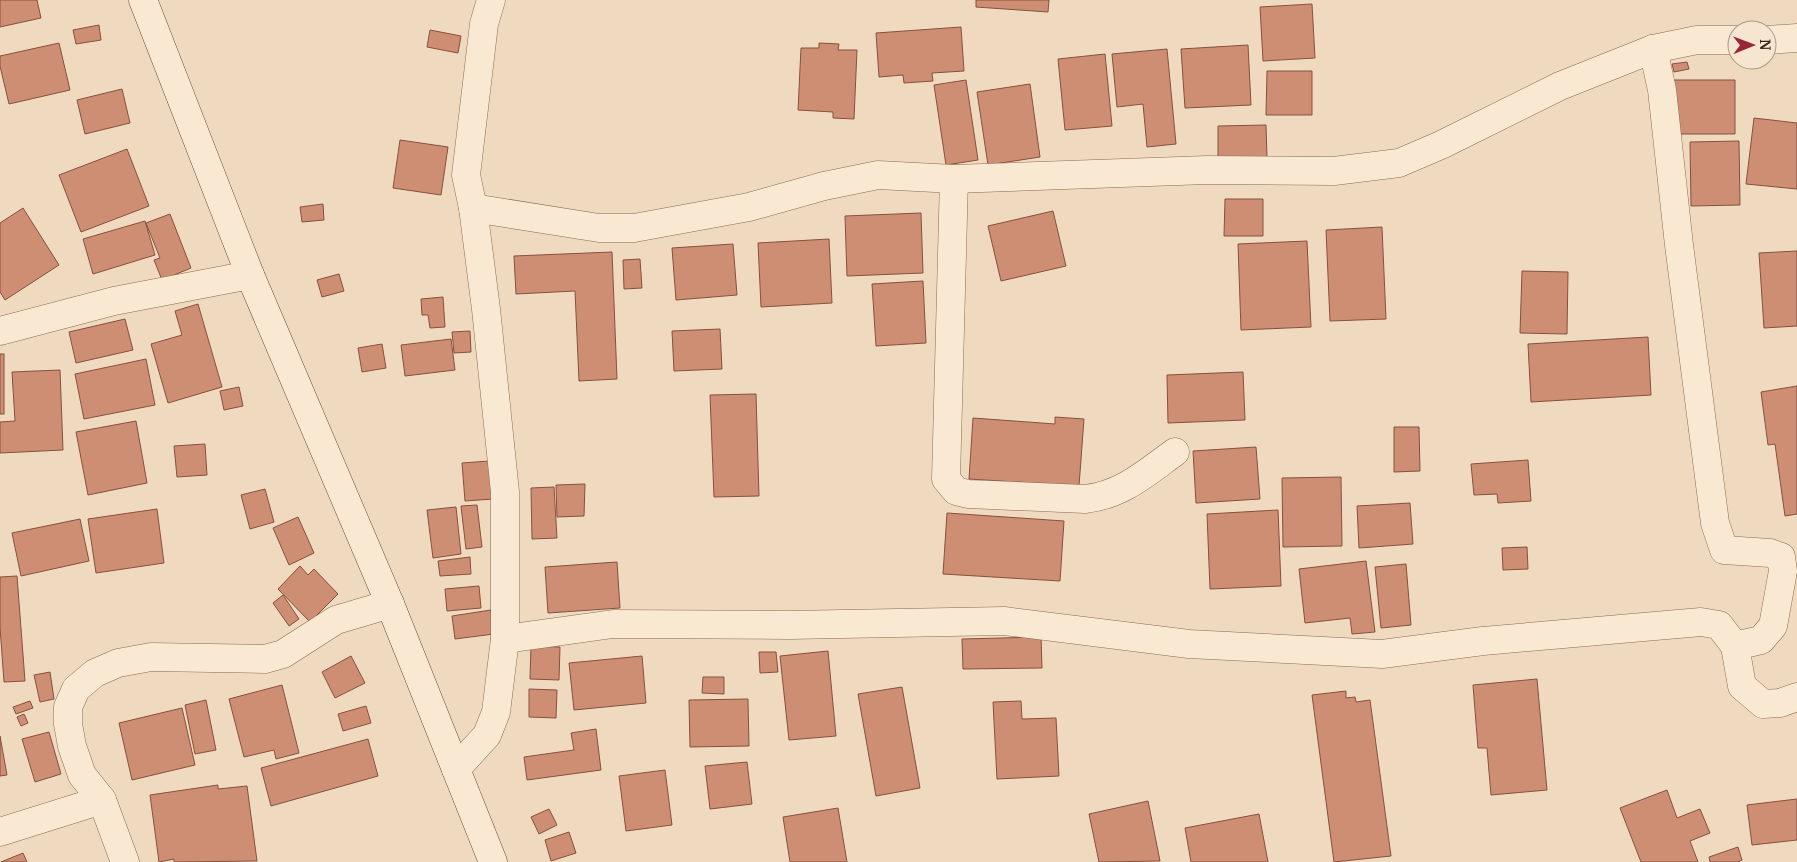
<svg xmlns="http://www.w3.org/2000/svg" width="1797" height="862" font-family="Merriweather,serif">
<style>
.building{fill:#ce8e74;stroke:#87503d}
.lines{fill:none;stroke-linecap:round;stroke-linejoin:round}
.minor-casing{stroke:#886b57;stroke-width:29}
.secondary-casing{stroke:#694c3b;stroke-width:29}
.minor{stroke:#f9e9d2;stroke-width:28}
.secondary{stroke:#f9e9d2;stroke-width:28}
</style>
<rect width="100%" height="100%" fill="#efdabf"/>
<!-- building -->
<g class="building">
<path d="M0,0H37L41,18L0,27Z"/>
<path d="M976,0H1049L1048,12L976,7Z"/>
<path d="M1312,4L1315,58L1263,61L1260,7Z"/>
<path d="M99,25L101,40L76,44L73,30Z"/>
<path d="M961,27L964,71L932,73L933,81L904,83L903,75L879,77L876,33Z"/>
<path d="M430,30L461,36L458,53L427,47Z"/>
<path d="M59,43L70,90L9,104L0,66V56Z"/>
<path d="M819,43L839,44L838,50H857L854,119L833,118V112L798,110L801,48H819Z"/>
<path d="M1248,45L1251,105L1185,108L1181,49Z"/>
<path d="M1167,49L1176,144L1147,147L1143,104L1117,107L1112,54Z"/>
<path d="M1105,54L1112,126L1065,130L1058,59Z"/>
<path d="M1687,62L1689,69L1674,72L1672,64Z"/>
<path d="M1267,71H1312V115H1266Z"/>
<path d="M966,80L978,160L946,165L934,85Z"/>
<path d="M1673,80H1735V134H1674Z"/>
<path d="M1030,84L1040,157L988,165L977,92Z"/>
<path d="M122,89L130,123L85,134L77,100Z"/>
<path d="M1754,118L1797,123V189L1746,184Z"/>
<path d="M1266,125L1267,157L1218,158V126Z"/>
<path d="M400,140L448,147L441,195L393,188Z"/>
<path d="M1739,141L1740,205L1691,206L1690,142Z"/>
<path d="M127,149L149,206L81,232L59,175Z"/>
<path d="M1225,199H1263V236H1224Z"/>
<path d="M323,204L324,220L302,222L300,207Z"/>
<path d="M23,208L59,265L5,300L0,292V223Z"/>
<path d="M1053,211L1066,266L1001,281L988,226Z"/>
<path d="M921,213L923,273L847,276L845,216Z"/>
<path d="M170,214L191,268L162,280L154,260L160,258L146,223Z"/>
<path d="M145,221L155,255L93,274L83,239Z"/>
<path d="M1382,227L1386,319L1330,321L1326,230Z"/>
<path d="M829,239L832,303L761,307L758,243Z"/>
<path d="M1307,241L1311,327L1241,330L1238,244Z"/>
<path d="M733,244L737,295L676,300L672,248Z"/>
<path d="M1797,251V326L1764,328L1759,253Z"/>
<path d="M612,252L617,379L579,381L575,291L516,294L514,256Z"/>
<path d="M640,259L642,288L624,289L623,260Z"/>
<path d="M1522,271L1568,272L1567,334L1520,333Z"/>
<path d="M339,274L344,291L322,297L317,280Z"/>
<path d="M923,281L926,343L876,346L872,284Z"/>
<path d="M443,297L445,327L430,328L428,315H422L421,299Z"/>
<path d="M198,304L222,387L168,403L151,344L182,335L175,311Z"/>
<path d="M125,319L133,350L76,363L69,332Z"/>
<path d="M720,329L722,369L674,371L672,331Z"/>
<path d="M470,331L471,352L454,353L452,332Z"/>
<path d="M1648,337L1651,395L1531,402L1528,344Z"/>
<path d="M451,339L455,370L405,376L401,345Z"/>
<path d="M382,344L386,368L362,372L358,348Z"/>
<rect x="0" y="354" width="4" height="60"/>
<path d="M146,359L155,405L84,419L75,374Z"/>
<path d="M60,370L63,450L0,453V422L15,421L12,372Z"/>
<path d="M1243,372L1245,420L1168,423L1167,375Z"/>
<path d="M1797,386V514L1785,516L1775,444L1768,445L1761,392Z"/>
<path d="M239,387L243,406L224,410L220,391Z"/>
<path d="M756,394L759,496L714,497L710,395Z"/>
<path d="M1055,417L1084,419L1079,486L969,479L973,418L1055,424Z"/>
<path d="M136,421L147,483L88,495L76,432Z"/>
<path d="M1394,427H1419L1420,471L1394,472Z"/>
<path d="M205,444L207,475L177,477L174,446Z"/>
<path d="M1256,447L1260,499L1196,503L1193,451Z"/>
<path d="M1528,460L1531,501L1498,503L1497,494L1474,495L1471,464Z"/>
<path d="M489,461L493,499L465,501L462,463Z"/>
<path d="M1341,477L1342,546L1283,547L1282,478Z"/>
<path d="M585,484L584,516L557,517L556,485Z"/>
<path d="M554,487L557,538L532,539L531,488Z"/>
<path d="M265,489L274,522L250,529L241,495Z"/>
<path d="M1410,503L1413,544L1359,548L1357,506Z"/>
<path d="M477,505L482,547L466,549L461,506Z"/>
<path d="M456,507L461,554L433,558L427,510Z"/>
<path d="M157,509L164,563L96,573L88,519Z"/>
<path d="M1278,510L1281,586L1210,589L1207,514Z"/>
<path d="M947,513L1064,521L1060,581L943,574Z"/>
<path d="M298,517L314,553L289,565L273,528Z"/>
<path d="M80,519L89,561L21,576L12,533Z"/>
<path d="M1527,547L1528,569L1503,570L1502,548Z"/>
<path d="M470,557L471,574L440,576L438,561Z"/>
<path d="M1366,561L1375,632L1352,634L1350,618L1305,623L1299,569Z"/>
<path d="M617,562L620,608L548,613L545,567Z"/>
<path d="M1406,564L1411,625L1381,628L1375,567Z"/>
<path d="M300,566L308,575L314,569L338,594L310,622L278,589Z"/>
<path d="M17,576L25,681L4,682L0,627V577Z"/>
<path d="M479,586L481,608L447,611L445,589Z"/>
<path d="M283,595L299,619L289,626L273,603Z"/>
<path d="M491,610L494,634L455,639L452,616Z"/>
<path d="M1041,637L1042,668L963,669L962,639Z"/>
<path d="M531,646L560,647L559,680L530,679Z"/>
<path d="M828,651L836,736L789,740L780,656Z"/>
<path d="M759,652H776L778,672L760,673Z"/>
<path d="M351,656L365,683L335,698L322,672Z"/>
<path d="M642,656L646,703L574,710L569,663Z"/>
<path d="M50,672L54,699L40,702L34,675Z"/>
<path d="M703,677H724V694L702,693Z"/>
<path d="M1537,679L1547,790L1491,795L1487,748H1478L1473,685Z"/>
<path d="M282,685L299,753L276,759L274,750L244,757L229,699Z"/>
<path d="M902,687L920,788L876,796L858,694Z"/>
<path d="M529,689L557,690L556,718L529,717Z"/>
<path d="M1346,691V698L1355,697L1356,702L1370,700L1391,856L1334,862L1312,695Z"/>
<path d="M748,699L749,746L690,747L689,700Z"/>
<path d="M206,700L216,750L195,754L185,705Z"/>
<path d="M30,701L33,708L16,714L13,707Z"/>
<path d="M1021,701L1022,719L1056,718L1059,776L997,779L993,702Z"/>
<path d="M366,706L371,723L343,731L338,714Z"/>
<path d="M182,708L195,765L132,780L119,723Z"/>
<path d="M24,714L28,723L21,726L17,717Z"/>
<path d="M596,729L601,770L527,780L524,757L574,750L571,733Z"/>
<path d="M49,732L61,774L35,782L22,739Z"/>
<path d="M0,736L7,775L0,776Z"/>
<path d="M368,739L378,776L271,806L261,768Z"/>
<path d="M747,762L752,804L710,809L705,766Z"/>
<path d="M665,770L672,825L626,831L619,776Z"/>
<path d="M218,785V789L247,786L257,861L174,862V859L159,862L150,795Z"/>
<path d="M1667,790L1677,818L1700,809L1710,833L1690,841L1698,862H1641L1620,808Z"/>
<path d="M1797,799V840L1752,845L1747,805Z"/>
<path d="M1148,801L1160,861L1099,862L1089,814Z"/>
<path d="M838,808L847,862H790L783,817Z"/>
<path d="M549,809L557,825L539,834L531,817Z"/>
<path d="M1259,814L1268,862H1191L1185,828Z"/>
<path d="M569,832L576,853L551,861L545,840Z"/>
<path d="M1738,847L1742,860L1738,862H1710L1709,857Z"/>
<path d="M23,853L27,862H1Z"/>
</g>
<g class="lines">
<defs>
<g id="minor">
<path d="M1767,40L1797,38"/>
<path d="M1653,49L1662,90L1679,245L1715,523L1724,550L1770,553L1781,557L1783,571L1773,626L1761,640L1735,646"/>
<path d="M954,179L946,479L956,491L968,494L1085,499C1122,495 1146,473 1175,452"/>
<path d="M473,208L599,228H634L749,207L824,186L878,175L954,179L1207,170L1334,171L1399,163L1441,145L1560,86L1653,49L1697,40H1737"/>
<path d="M0,331L114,301L250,275"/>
<path d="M505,639L613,624L789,625L1004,621L1189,644L1382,654L1483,641L1701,622L1719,625L1735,646L1742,686L1763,704L1780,703L1797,697"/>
<path d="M456,769L487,735L496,712L505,639V492L486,309L473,208L466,175L484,24L491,0"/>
<path d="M0,832L102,800"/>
<path d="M125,862L102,800L82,775L72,746L68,724V707L76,689L95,673L118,663L151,657L265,659L283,654L336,620L390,604"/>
</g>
<path id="secondary" d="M143,0L250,275L390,604L493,862"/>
</defs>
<!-- minor casing -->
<use href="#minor" class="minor-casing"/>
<!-- secondary casing -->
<use href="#secondary" class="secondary-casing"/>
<!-- minor -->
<use href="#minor" class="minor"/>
<!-- secondary -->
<use href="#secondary" class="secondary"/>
</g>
<!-- north arrow -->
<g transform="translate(1752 45) rotate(89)"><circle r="24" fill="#f6e6cf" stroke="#aa9987"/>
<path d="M0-4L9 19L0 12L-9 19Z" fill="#982636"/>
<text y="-8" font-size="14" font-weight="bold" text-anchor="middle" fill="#37251c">N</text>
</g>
</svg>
